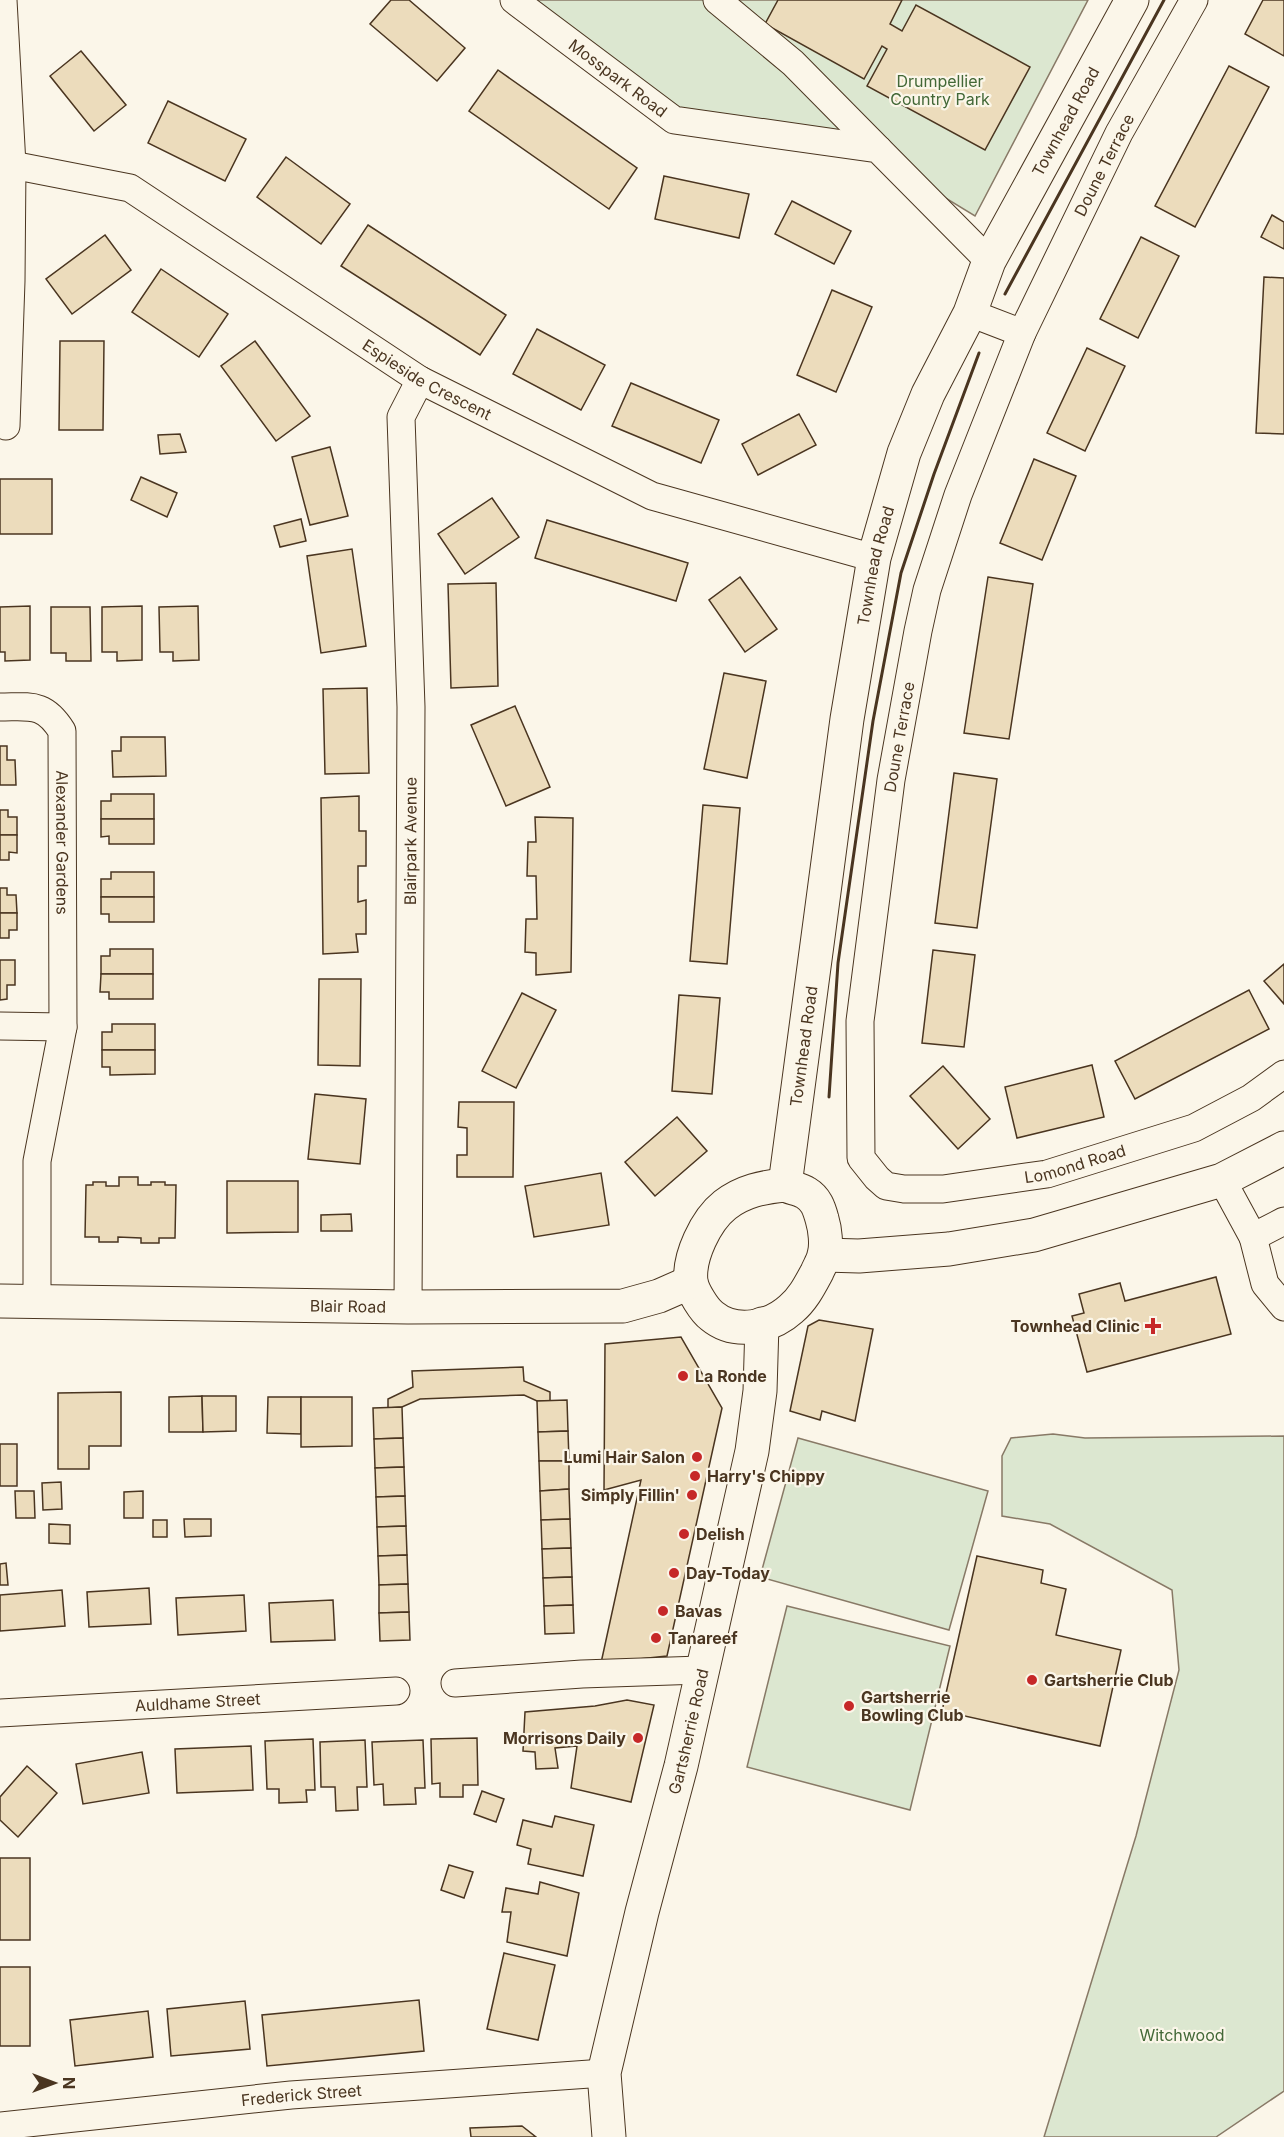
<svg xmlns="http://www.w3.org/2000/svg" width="1284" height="2137" font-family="Inter,sans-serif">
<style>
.green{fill:#dce7d0;stroke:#887966;stroke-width:1.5}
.building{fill:#ecdcbc;stroke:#4a3520;stroke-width:1.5}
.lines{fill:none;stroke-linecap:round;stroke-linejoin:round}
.minor-casing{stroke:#4a3520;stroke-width:29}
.tertiary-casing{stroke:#4a3520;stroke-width:35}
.minor{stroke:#fbf6e9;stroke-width:27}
.tertiary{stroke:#fbf6e9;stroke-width:33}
.wall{stroke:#4a3520;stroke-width:3}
.poi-dot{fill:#c62828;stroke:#fbf6e9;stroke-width:2}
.labels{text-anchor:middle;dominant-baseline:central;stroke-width:4.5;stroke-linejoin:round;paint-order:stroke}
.street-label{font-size:16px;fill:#4a3520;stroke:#fbf6e9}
.park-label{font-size:16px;fill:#436837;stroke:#fbf6e9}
.poi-label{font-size:16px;font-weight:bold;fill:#4a3520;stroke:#fbf6e9;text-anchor:start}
</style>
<rect width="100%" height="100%" fill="#fbf6e9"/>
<!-- green -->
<g class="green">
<path d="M524,0H1088L975,216L852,141L689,114Z"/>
<path d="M1053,1434L1085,1438L1284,1436V2091L1216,2137H1044L1136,1836L1179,1670L1172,1590L1050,1524L1002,1516V1456L1011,1438Z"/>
<path d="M798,1438L988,1491L949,1630L760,1577Z"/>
<path d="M787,1606L950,1646L910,1810L747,1767Z"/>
</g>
<!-- building -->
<g class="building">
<path d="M391,0H409L465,48L437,81L370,24Z"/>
<path d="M778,0H902L890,24L902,31L916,5L1030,67L985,150L867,86L887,49L882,46L864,79L765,24Z"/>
<path d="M1263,0H1284V56L1245,34Z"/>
<path d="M81,51L126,105L94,131L50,76Z"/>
<path d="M1229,66L1269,87L1195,227L1155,206Z"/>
<path d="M498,70L637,168L609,209L469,111Z"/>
<path d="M168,101L246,139L225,181L148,143Z"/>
<path d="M286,157L350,204L321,244L257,197Z"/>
<path d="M664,176L749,194L739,238L655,219Z"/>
<path d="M792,201L851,231L834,264L775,234Z"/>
<path d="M1272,215L1284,222V249L1261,237Z"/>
<path d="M368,225L506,315L480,355L341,266Z"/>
<path d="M105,235L131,270L72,314L46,279Z"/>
<path d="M1141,237L1179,256L1138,338L1100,319Z"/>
<path d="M161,269L228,314L199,357L132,312Z"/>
<path d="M1264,277L1284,278V434L1256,433Z"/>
<path d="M832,290L872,307L836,392L797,375Z"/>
<path d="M537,329L605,365L581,410L513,374Z"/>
<path d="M60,341H104L103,430H59Z"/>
<path d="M255,341L310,416L276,441L221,366Z"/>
<path d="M1087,348L1125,366L1085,451L1047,433Z"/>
<path d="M631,383L719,420L701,463L612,426Z"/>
<path d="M799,414L816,445L758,475L742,444Z"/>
<path d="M180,434L186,452L160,454L158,435Z"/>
<path d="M330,447L348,516L310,525L292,457Z"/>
<path d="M1034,459L1076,476L1042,560L1000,543Z"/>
<path d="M141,477L177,493L167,517L131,500Z"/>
<rect x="0" y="479" width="52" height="55"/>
<path d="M492,498L519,537L465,574L438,534Z"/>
<path d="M301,519L306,541L280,547L274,526Z"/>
<path d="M547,520L688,563L676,601L535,558Z"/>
<path d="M352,549L366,646L321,653L307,556Z"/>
<path d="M740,577L777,629L745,652L709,600Z"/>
<path d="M988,577L1033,584L1009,739L964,733Z"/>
<path d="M496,583L498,686L451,688L448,584Z"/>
<path d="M30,606V660L5,661V652H0V607Z"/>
<path d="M142,606V660L117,661V652H102V607Z"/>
<path d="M198,606L199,660L173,661V652H160L159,607Z"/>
<path d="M51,607H90L91,661H66V653H51Z"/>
<path d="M724,673L766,681L747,778L704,769Z"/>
<path d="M367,688L369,773L325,774L323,689Z"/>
<path d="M515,706L550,787L506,806L471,725Z"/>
<path d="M121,737H165L166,776L113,777L112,751H121Z"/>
<path d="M0,746H7V760H15L16,785H0Z"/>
<path d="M954,773L997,779L977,928L935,923Z"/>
<path d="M111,794H154V819H101V801H111Z"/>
<path d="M359,796V831H366V866H358V902L366,900V934H356L358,952L323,954L321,798Z"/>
<path d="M703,805L740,808L727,964L690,961Z"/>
<path d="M0,810H8V817H17V835H0Z"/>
<path d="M535,817L573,818L571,972L536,975V953L525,952L526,919H537L536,876H527L528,842H536Z"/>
<path d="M101,819H154V844H109V836L101,837Z"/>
<path d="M0,835H17V853L9,852V860H0Z"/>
<path d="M111,872H154V897H101V879H111Z"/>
<path d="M0,888H7V895H16L17,913H0Z"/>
<path d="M101,897H154V922H109V914H101Z"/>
<path d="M0,913H17V930H9V938H0Z"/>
<path d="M110,949H153V974H101V956H110Z"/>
<path d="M933,950L975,955L964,1047L922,1043Z"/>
<path d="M0,960H15V985H7V999L0,1000Z"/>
<path d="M1284,964V1004L1264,981Z"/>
<path d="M101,974H153V999H109V992H100Z"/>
<path d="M319,979H361L360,1066L318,1065Z"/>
<path d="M1249,990L1269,1029L1135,1099L1115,1061Z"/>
<path d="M522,993L556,1010L516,1088L482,1071Z"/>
<path d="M679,995L720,998L712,1094L672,1091Z"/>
<path d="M112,1024H155V1050H102V1032H112Z"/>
<path d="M102,1050H155V1074L110,1075V1067H102Z"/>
<path d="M1092,1065L1104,1117L1017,1138L1005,1087Z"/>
<path d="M943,1066L990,1119L958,1149L910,1096Z"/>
<path d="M315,1094L366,1099L360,1164L308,1159Z"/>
<path d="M459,1102H514L513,1177H457V1155H467V1128L458,1127Z"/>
<path d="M677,1117L707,1151L655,1196L625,1162Z"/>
<path d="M601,1173L609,1225L534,1237L525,1186Z"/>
<path d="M119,1177H138V1185H151V1182H165V1185H176L175,1238H159V1243H141V1238L118,1237V1242H99V1237H85L86,1185H93V1182H106V1186H119Z"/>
<path d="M227,1181H298V1232L227,1233Z"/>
<path d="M351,1214L352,1231H321V1215Z"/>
<path d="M1216,1277L1231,1334L1087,1372L1072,1316L1084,1313L1079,1294L1120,1283L1125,1301Z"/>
<path d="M819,1320L873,1329L855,1421L822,1411L820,1420L790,1411L808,1326Z"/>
<path d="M681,1337L722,1408L667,1656L601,1663L641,1480L604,1490L605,1344Z"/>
<path d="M523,1367L524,1381L550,1392V1401H537L524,1395L420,1399L402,1407L388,1408V1399L413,1387L412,1371Z"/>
<path d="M121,1392V1446H89V1469H58V1393Z"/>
<path d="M202,1396L203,1432H169V1397Z"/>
<path d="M202,1396H236V1431L203,1432Z"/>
<path d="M268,1397H301V1434L267,1433Z"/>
<path d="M301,1397H352V1446L301,1447Z"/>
<path d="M567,1400L568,1431L538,1432L537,1401Z"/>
<path d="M402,1407L403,1438L374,1439L373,1408Z"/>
<path d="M568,1431L569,1461H539L538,1432Z"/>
<path d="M403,1438L404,1467L375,1468L374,1439Z"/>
<rect x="0" y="1444" width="17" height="42"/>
<path d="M539,1461H569V1489L540,1491Z"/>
<path d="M404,1467L405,1496L376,1497L375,1468Z"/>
<path d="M61,1482L62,1509L43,1510L42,1483Z"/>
<path d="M569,1489L570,1519L541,1520L540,1491Z"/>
<path d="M15,1491H34L35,1518H16Z"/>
<path d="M143,1491V1518H124V1492Z"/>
<path d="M405,1496L406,1526L377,1527L376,1497Z"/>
<path d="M184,1519H211V1536L185,1537Z"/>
<path d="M570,1519L571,1548L542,1549L541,1520Z"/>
<rect x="153" y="1520" width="14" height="17"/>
<path d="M49,1524L70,1525V1544L49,1543Z"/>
<path d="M406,1526L407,1555L378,1556L377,1527Z"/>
<path d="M571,1548L572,1577L543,1578L542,1549Z"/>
<path d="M407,1555L408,1584L379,1585L378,1556Z"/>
<path d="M977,1556L1043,1570L1041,1583L1066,1589L1056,1635L1121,1650L1100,1746L942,1711Z"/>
<path d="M6,1563L8,1585H0V1564Z"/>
<path d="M572,1577L573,1605L544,1606L543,1578Z"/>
<path d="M408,1584L409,1612L379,1613V1585Z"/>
<path d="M149,1588L151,1624L89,1627L87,1592Z"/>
<path d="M62,1590L65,1626L0,1631V1595Z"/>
<path d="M244,1595L246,1631L178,1635L176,1598Z"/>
<path d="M333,1600L335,1640L271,1642L269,1603Z"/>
<path d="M573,1605L574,1633L545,1634L544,1606Z"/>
<path d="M409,1612L410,1640L380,1641L379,1613Z"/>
<path d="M627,1700L654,1705L631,1802L571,1788L577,1746L555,1748L558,1768L536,1769L535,1752L523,1751L525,1712L595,1706Z"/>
<path d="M477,1738L478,1785H463V1797H440V1783L432,1784L431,1739Z"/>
<path d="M313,1739L315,1790H306L307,1802L279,1803V1789H267L265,1741Z"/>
<path d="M365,1740L367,1787H357L358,1810L336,1811L335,1787H321L320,1742Z"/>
<path d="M423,1740L425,1788H415L416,1804L384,1805L383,1784L374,1785L372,1742Z"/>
<path d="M251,1746L253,1790L177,1793L175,1749Z"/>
<path d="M142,1752L149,1793L83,1804L76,1764Z"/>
<path d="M27,1766L57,1793L18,1837L0,1820V1797Z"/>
<path d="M482,1791L504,1799L496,1822L474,1814Z"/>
<path d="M555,1816L594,1825L583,1876L528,1864L531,1849L517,1845L523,1820L552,1827Z"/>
<rect x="0" y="1858" width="30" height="82"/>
<path d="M449,1865L473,1872L464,1898L441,1890Z"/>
<path d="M540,1882L579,1893L567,1956L507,1942L511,1912H502L506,1888L538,1894Z"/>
<path d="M504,1953L555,1965L538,2040L487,2029Z"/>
<rect x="0" y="1967" width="30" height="79"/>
<path d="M419,2000L424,2051L267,2066L262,2015Z"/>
<path d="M245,2001L250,2049L171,2056L167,2009Z"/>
<path d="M148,2011L153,2057L75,2066L70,2020Z"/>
<path d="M522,2126L536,2137H471L470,2128Z"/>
</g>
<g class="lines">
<defs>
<g id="minor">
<path d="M3,0L12,165L11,281L6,426"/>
<path id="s1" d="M514,0L674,120L878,149L989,261"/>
<path d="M717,0L793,63L878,149"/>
<path id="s2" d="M1194,0L1119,133L1022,333L958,495L927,590L918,631L891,780L860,1021L861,1158L877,1178L886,1186L904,1189H943L1047,1174L1194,1128L1251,1098L1284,1074"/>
<path id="s3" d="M0,166L12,165L130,188L420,380L652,496L874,558"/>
<path d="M970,313L1022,333"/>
<path id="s4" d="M0,707C30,707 44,702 62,731L63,1027L37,1161V1300"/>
<path d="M0,1026L63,1027"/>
<path d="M1222,1180L1253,1237L1284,1221"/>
<path d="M1253,1237L1265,1284L1284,1307"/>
<path id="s5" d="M408,1307L411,707L401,417L420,380"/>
<path d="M455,1683L582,1674L701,1670"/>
<path id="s6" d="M0,1713L396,1691"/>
<path id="s7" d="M0,2126L291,2095L604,2073"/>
</g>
<g id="tertiary">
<path id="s8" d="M785,1185L847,719L874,558L904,453L928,394L970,313L989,261L1132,0"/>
<path d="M785,1185C791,1188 800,1189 806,1193C816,1199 819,1208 822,1219C825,1229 827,1245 824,1255C823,1261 819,1267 817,1272C810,1285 803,1299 791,1309C770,1328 735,1335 712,1316C704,1310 693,1292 691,1282C688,1257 706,1220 725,1205C743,1191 763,1187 785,1185Z"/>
<path d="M825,1255L859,1256L949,1249L1034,1235L1222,1180L1284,1148"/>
<path id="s9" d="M0,1301L408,1307L623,1306L659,1296L691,1282"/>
<path id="s10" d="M609,2137L604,2073L642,1912L681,1766L752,1451L760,1391L762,1324"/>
</g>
</defs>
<!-- minor casing -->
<use href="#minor" class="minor-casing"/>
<!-- tertiary casing -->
<use href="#tertiary" class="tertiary-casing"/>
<!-- minor -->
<use href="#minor" class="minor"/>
<!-- tertiary -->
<use href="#tertiary" class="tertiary"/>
<!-- wall -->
<g class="wall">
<path d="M1005,294L1164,0"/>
<path d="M829,1097L838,963L873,721L901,573L934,474L979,353"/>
</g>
</g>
<!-- markers -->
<g class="poi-dot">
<path d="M1150 1317h6v6h6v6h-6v6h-6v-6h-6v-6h6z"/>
<circle cx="683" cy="1376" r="6"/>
<circle cx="697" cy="1457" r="6"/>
<circle cx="695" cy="1476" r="6"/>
<circle cx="692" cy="1495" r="6"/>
<circle cx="684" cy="1534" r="6"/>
<circle cx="674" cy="1573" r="6"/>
<circle cx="663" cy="1611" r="6"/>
<circle cx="656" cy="1638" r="6"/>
<circle cx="1032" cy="1680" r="6"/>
<circle cx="849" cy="1706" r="6"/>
<circle cx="638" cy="1738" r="6"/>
</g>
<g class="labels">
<!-- street labels -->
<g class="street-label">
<text stroke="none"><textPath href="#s1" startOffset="130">Mosspark Road</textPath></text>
<text stroke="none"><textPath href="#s8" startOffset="1112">Townhead Road</textPath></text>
<text transform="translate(1104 165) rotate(-63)">Doune Terrace</text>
<text stroke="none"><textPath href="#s3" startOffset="486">Espieside Crescent</textPath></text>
<text stroke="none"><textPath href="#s8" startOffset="626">Townhead Road</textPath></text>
<text transform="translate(899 737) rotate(-80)">Doune Terrace</text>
<text stroke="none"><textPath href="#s5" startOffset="466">Blairpark Avenue</textPath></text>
<text stroke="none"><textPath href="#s4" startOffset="183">Alexander Gardens</textPath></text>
<text stroke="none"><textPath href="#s8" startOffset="140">Townhead Road</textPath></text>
<text stroke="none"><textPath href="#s2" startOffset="1452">Lomond Road</textPath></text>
<text stroke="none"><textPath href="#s9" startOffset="348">Blair Road</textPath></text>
<text stroke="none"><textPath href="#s6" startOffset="198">Auldhame Street</textPath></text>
<text stroke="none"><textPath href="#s10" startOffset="416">Gartsherrie Road</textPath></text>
<text stroke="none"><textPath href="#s7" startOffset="303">Frederick Street</textPath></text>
</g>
<!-- park labels -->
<g class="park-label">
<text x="940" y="81">Drumpellier<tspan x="940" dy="18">Country Park</tspan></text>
<text x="1182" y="2035">Witchwood</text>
</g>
<!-- poi labels -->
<g class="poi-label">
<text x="1140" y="1326" text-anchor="end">Townhead Clinic</text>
<text x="695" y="1376">La Ronde</text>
<text x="685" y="1457" text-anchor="end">Lumi Hair Salon</text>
<text x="707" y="1476">Harry's Chippy</text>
<text x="680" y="1495" text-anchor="end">Simply Fillin'</text>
<text x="696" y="1534">Delish</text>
<text x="686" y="1573">Day-Today</text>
<text x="675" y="1611">Bavas</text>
<text x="668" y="1638">Tanareef</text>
<text x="1044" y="1680">Gartsherrie Club</text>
<text x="861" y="1697">Gartsherrie<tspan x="861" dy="18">Bowling Club</tspan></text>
<text x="626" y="1738" text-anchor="end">Morrisons Daily</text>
</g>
</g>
<!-- north arrow -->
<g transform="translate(54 2083) rotate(90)" stroke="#fbf6e9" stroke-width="4.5" paint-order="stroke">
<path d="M0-4.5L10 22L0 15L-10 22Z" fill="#4a3520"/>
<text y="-9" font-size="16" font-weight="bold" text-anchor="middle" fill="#4a3520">N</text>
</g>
</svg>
